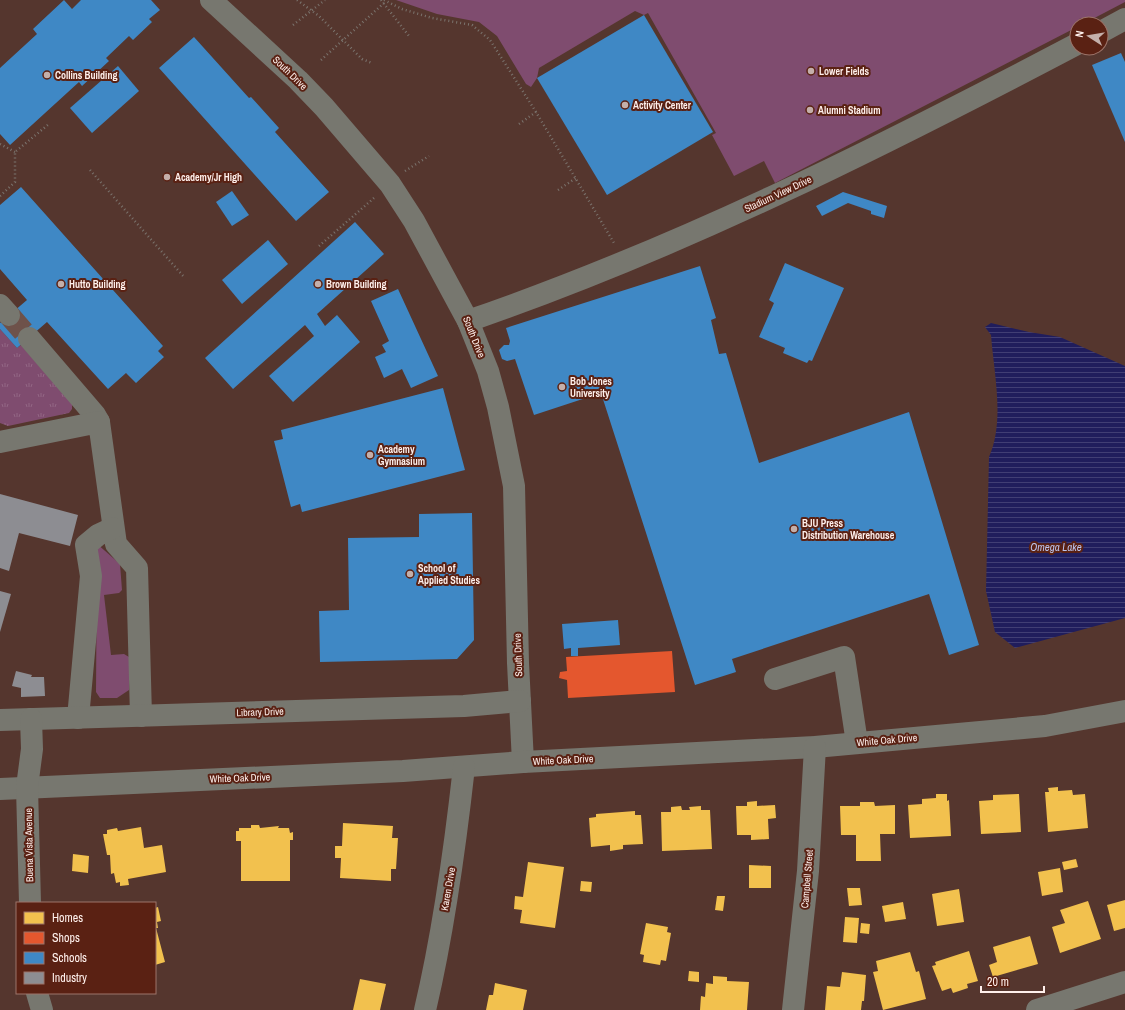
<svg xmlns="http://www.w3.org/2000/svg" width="1125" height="1010" font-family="'Archivo Narrow',sans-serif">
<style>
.grass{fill:url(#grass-tufts)}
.garden{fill:#7f4c6f}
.water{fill:url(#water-rules)}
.homes{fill:#f2c14e}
.shops{fill:#e4572e}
.schools{fill:#3f88c5}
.industry{fill:#8d8d92}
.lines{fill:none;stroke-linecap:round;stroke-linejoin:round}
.minor-tunnel{stroke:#6e524a;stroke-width:22;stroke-dasharray:22 11;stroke-linecap:butt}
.path{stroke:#7b746e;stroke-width:2.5;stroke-dasharray:1 3;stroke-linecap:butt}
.minor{stroke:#77776f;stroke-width:22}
.poi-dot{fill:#c4afaa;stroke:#5a2113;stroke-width:1.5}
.labels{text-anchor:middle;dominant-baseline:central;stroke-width:4;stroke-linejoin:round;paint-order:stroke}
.poi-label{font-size:10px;font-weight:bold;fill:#fff0ec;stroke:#5a2113;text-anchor:start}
.street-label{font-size:10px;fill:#fff0ec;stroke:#5a2113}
.water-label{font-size:11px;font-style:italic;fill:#bdc6ef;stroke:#5a2113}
</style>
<defs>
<pattern id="grass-tufts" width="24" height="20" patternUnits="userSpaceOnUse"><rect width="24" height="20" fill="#7f4c6f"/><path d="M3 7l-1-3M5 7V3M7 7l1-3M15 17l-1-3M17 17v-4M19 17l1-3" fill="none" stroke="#926684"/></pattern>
<pattern id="water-rules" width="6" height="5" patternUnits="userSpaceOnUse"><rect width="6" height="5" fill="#201d5c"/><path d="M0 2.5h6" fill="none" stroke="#413e74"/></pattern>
</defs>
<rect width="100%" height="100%" fill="#55362e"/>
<!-- grass -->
<path class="grass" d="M0,329L17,348L21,345L72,404V409L69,413L8,426L0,423Z"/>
<!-- garden -->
<g class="garden">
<path d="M396,0H1125V2L1083,24H1077V27L775,183L764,161L734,176L712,135L716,133L648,13L644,15L635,11L539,68L537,78L531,87L526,84L497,36L479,22L437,14Z"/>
<path d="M96,543L120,564L122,590L119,593L104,595L111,655L124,654L129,657V690L117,698H100L96,692L97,551Z"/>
</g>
<!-- water -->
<path class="water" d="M991,323L1029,332L1060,337L1125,366V618L1015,648L995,632L986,591L989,457C1005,421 994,374 991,335L985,327Z"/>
<!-- homes -->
<g class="homes">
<path d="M1058,787V791L1072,790L1073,795L1085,794L1088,828L1048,832L1045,792H1049L1048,788Z"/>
<path d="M936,794H947V801L949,800L951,836L910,838L908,805L922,804V799L936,798Z"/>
<path d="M1019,794L1021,832L981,834L979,801L993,800V795Z"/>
<path d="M757,801V806L775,805L776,818L768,819L769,839L751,840V835H737L736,806H747V802Z"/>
<path d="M860,802H874L875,806L895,805V834H880L881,861H856V835H841L840,806H860Z"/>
<path d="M681,806L682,810H690L689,807L701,806V810H710L712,849L662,851L661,812H671V807Z"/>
<path d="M635,811V815H641L643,844L623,845V849L610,851V845L591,847L589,818L596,817V814Z"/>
<path d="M343,823L393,826L392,838H398L396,869H391V881L340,878L341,858H335V846H342Z"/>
<path d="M251,825H259L260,828L279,826L278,828H289L290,833L293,832V840H290V881H241V841H236V831H239V828H251Z"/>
<path d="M141,827L144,848L162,845L166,872L128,879L129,885L120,886V882L116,883L114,873L111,874L110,855H107L103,834H107V830L117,828L118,831Z"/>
<path d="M73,854L89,856L88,873L72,871Z"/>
<path d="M1076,859L1078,867L1064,870L1062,862Z"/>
<path d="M528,862L564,867L555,928L520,923L522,910L514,909L515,896L523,897Z"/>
<path d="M749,865L771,866V888H749Z"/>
<path d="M1060,868L1063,892L1042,896L1038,872Z"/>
<path d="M581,881L592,882L591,892L580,891Z"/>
<path d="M847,888H860L862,905L849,906Z"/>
<path d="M959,889L964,922L937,926L932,894Z"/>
<path d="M717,896H725L723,911L715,910Z"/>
<path d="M1125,900V928L1114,931L1107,905Z"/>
<path d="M1088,901L1101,939L1060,953L1052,927L1065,923L1060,910Z"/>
<path d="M903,902L906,919L885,922L882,906Z"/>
<path d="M158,907L161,921L157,922L158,928H156L165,962L155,965V908Z"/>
<path d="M845,917L859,918L857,943L843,942Z"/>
<path d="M646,923L668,927L667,932L671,933L666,961L661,960L660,965L643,962L644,955L640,954Z"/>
<path d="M861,923L870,924L869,934L860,933Z"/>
<path d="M1030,936L1038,964L993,977L989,965L997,962L993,947Z"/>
<path d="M969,951L978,981L967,984L968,988L953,993L951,988L942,991L932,966L936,965L935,962Z"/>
<path d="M910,952L916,972L919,971L926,999L883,1010L873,972L878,971L876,961Z"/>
<path d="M689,971L699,972V982L688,981Z"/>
<path d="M842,972L866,975L864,1001H862L861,1010H825L827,986L840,987Z"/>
<path d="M713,976L727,977V981L749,982L747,1010H700L701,996L705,997L706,983L713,984Z"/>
<path d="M360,979L386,984L380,1010H353Z"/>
<path d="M495,983L527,990L523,1010H486L489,995H493Z"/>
</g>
<!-- shops -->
<path class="shops" d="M672,651L675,692L568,698L567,680L559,678L560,672L567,671L566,657Z"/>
<!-- schools -->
<g class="schools">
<path d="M64,0L72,9L81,0H151L160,10L149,19L152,22L133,40L129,36L106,58L109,61L82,86L79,82L10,145L0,134V68L37,34L33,29Z"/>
<path d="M644,15L713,132L607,195L537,78Z"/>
<path d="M194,37L249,98L251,97L279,128L275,132L329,192L296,221L159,68Z"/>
<path d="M1121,53L1125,62V142L1092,65Z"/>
<path d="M118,66L139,91L92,133L70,108Z"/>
<path d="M21,187L163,346L158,351L164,357L136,383L126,373L108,389L47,322L17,348L0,329V323L27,300L0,269V205Z"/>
<path d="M232,191L249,215L232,226L216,202Z"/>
<path d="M843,192L887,206L884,218L871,214V211L848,203L822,216L816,206Z"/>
<path d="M355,222L384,254L317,314L325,326L337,315L360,342L293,402L269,376L314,336L305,325L233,389L205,358Z"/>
<path d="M268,240L288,264L242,304L222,280Z"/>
<path d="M785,263L844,288L812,361L809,360L807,363L783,353L785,348L759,337L774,303L769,300Z"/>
<path d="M700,266L716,318L711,320L719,354L726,353L759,463L909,412L979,645L949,655L929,594L732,659L736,672L695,685L601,393L534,415L515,359L507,361L502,359L499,350L504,345H509L510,341L506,328Z"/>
<path d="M398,289L438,376L411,388L402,369L384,378L375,357L386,352L382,345L389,341L371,301Z"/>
<path d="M443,388L465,470L302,512L300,504L291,507L274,441L283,439L281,430Z"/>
<path d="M472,513L474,640L457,659L320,662L319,611L349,610L348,538L419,537V514Z"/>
<path d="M618,620L620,645L578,648V656H571V648L564,649L562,624Z"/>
</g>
<!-- industry -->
<g class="industry">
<path d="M0,494L78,515L70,546L19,533L9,571L0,568Z"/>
<path d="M0,591L11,594L0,632Z"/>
<path d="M16,671L32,675L31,677H44L45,696L21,697V688L12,686Z"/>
</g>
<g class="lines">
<!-- minor-tunnel -->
<path class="minor-tunnel" d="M9,315L29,338"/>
<!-- path -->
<g class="path">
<path d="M297,0L319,16L362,59L372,63"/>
<path d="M381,0L409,36"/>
<path d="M384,0L402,9L432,18L472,25L490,40L536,112L614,243"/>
<path d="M293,25L325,0"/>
<path d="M321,60L384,3"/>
<path d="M519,124L536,112"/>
<path d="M0,144L15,152"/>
<path d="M90,170L184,277"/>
<path d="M405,171L429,156"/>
<path d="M558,190L576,178"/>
<path d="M0,196L15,182V152L49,124"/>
<path d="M319,246L374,198"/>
</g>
<!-- minor -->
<g class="minor">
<path d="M211,0L298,80L324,107L390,184L414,221L468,321L488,371L498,407L514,486L518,663L523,762"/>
<path d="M1101,32L1125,19"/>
<path d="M0,305L9,315"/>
<path d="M468,321C680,248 879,148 1077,44"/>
<path d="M29,338L95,415L99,422"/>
<path d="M0,442L99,422L116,544L137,568L141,716"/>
<path d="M775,679L844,657L857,743"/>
<path d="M78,718L91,576L86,545L98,535L113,528"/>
<path d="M0,720L464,706L520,701"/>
<path d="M0,789L403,771L523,762L815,747L1045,726L1125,711"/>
<path d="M30,903L27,787L32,749L31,719"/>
<path d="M37,993L42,1010"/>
<path d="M425,1010C444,930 455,848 464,767"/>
<path d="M793,1010L808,871L815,747"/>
<path d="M1037,1010L1125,982"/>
</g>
</g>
<!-- markers -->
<g class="poi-dot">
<circle cx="811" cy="71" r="4"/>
<circle cx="47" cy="75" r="4"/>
<circle cx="625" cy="105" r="4"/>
<circle cx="810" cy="110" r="4"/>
<circle cx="167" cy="177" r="4"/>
<circle cx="61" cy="284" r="4"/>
<circle cx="318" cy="284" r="4"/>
<circle cx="562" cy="387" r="4"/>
<circle cx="370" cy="455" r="4"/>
<circle cx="794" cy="529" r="4"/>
<circle cx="410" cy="574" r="4"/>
</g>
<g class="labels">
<!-- poi labels -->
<g class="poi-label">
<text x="819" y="71">Lower Fields</text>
<text x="55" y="75">Collins Building</text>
<text x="633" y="105">Activity Center</text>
<text x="818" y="110">Alumni Stadium</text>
<text x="175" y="177">Academy/Jr High</text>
<text x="69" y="284">Hutto Building</text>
<text x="326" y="284">Brown Building</text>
<text x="570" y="381">Bob Jones<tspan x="570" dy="12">University</tspan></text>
<text x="378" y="449">Academy<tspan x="378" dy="12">Gymnasium</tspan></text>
<text x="802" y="523">BJU Press<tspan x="802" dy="12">Distribution Warehouse</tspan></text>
<text x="418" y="568">School of<tspan x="418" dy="12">Applied Studies</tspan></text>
</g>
<!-- street labels -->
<g class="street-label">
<text transform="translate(290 73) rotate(44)">South Drive</text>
<text transform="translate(778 194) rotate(-25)">Stadium View Drive</text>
<text transform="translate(474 337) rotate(68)">South Drive</text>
<text transform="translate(518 655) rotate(-92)">South Drive</text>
<text transform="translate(260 712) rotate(-2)">Library Drive</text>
<text transform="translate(887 740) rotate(-5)">White Oak Drive</text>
<text transform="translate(563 760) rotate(-3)">White Oak Drive</text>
<text transform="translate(240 778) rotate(-2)">White Oak Drive</text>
<text transform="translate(29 845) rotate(-91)">Buena Vista Avenue</text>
<text transform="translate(807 879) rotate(-85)">Campbell Street</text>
<text transform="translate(448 889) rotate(-80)">Karen Drive</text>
</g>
<!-- water labels -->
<g class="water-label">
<text x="1056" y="547">Omega Lake</text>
</g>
</g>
<!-- legend -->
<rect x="16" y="902" width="140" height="92" fill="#5a2113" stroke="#9c746a"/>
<rect x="24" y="912" width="20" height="12" fill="#f2c14e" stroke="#9c746a"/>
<text x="52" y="922" font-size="12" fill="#fff0ec">Homes</text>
<rect x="24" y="932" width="20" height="12" fill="#e4572e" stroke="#9c746a"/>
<text x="52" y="942" font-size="12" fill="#fff0ec">Shops</text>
<rect x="24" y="952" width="20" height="12" fill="#3f88c5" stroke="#9c746a"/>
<text x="52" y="962" font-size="12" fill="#fff0ec">Schools</text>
<rect x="24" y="972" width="20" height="12" fill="#8d8d92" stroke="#9c746a"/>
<text x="52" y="982" font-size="12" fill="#fff0ec">Industry</text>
<!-- north arrow -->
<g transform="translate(1089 36) rotate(282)"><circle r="19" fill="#5a2113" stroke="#9c746a"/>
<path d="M0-3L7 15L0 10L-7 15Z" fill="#c4afaa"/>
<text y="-6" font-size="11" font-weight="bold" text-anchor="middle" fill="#fff0ec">N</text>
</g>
<!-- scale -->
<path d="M981 986v6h63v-6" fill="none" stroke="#fff0ec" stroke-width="2"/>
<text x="987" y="986" font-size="12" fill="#fff0ec" stroke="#5a2113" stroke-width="3" paint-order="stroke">20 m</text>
</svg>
